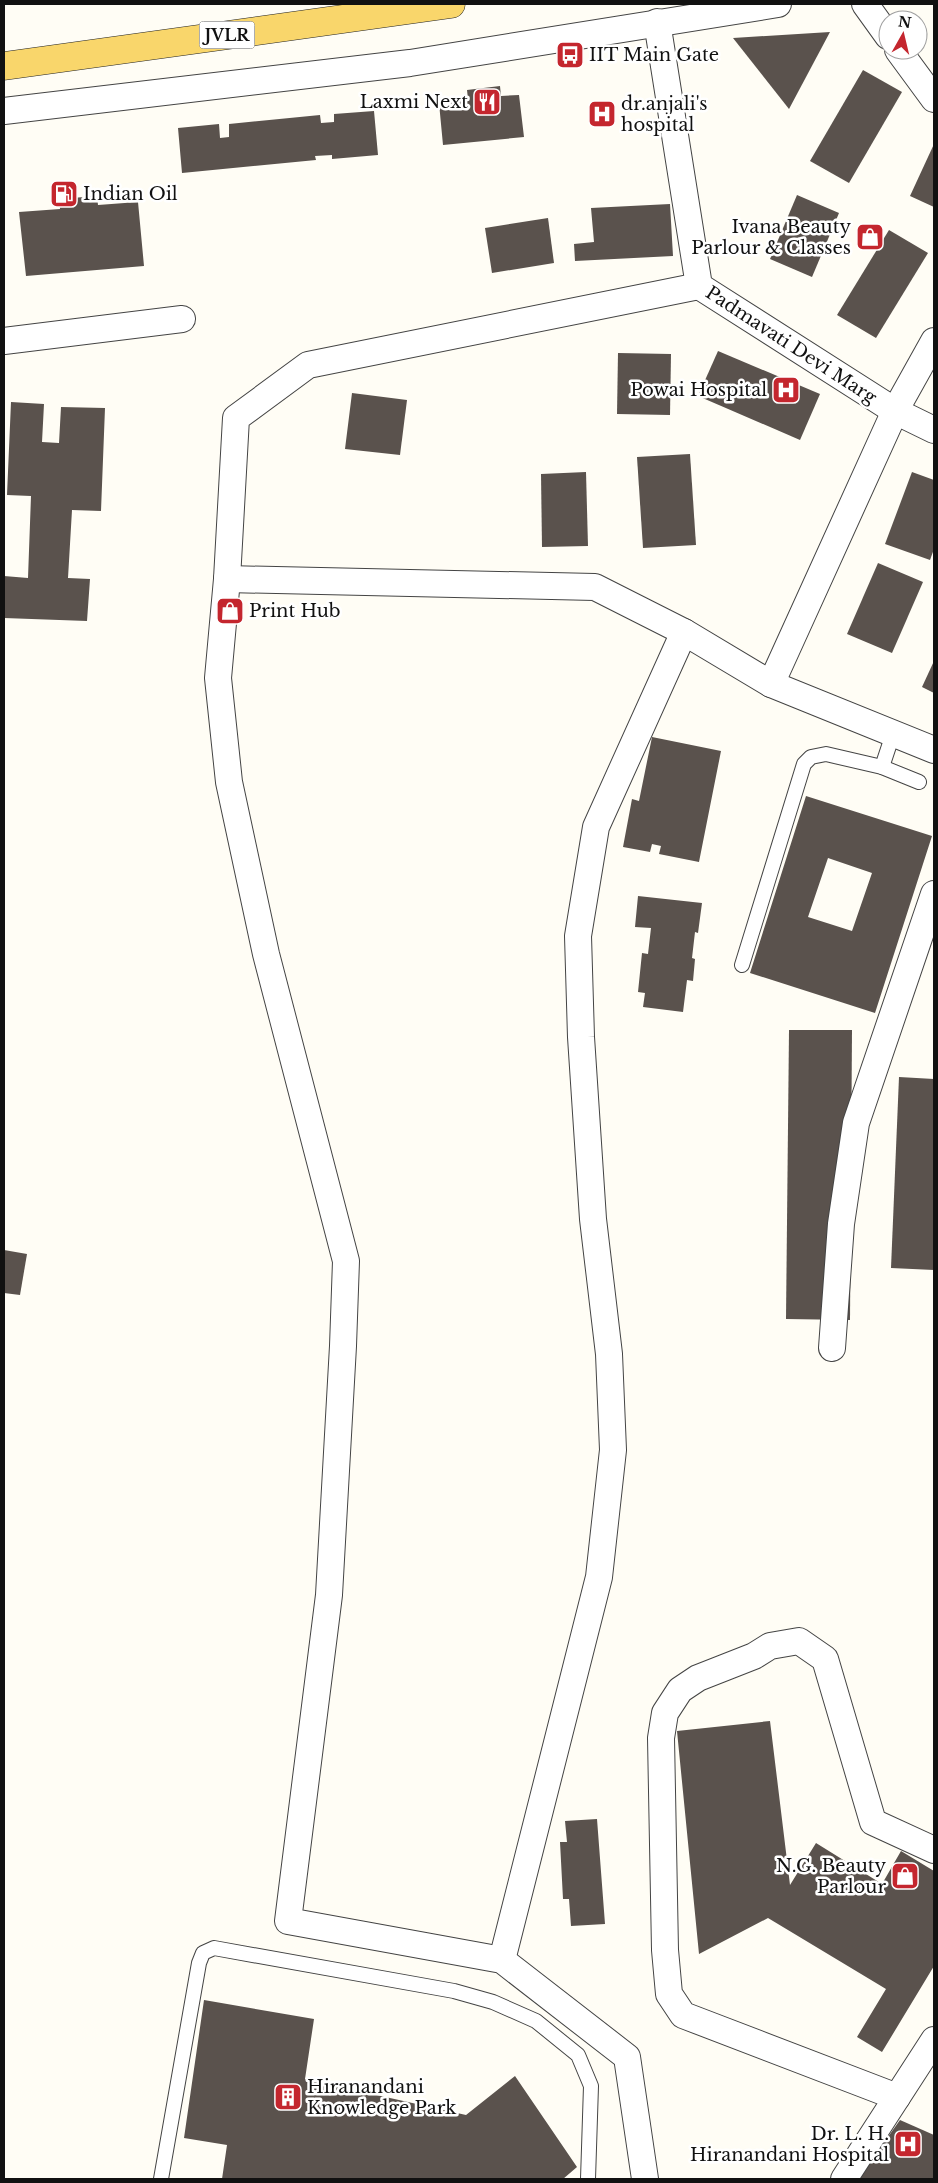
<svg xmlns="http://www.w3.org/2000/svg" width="938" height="2183" font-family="'Libre Baskerville',serif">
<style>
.building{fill:#5a524d;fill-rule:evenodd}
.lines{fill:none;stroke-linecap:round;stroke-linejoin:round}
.service-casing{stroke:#444;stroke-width:16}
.minor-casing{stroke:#444;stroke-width:28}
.primary-casing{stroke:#222;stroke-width:29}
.service{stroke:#fff;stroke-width:14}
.minor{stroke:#fff;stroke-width:26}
.primary{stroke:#f9d66b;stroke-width:28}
.labels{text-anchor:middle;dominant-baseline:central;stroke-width:5;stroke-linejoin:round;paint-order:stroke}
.shield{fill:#fff;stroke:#585858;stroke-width:1}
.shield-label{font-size:16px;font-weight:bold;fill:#111}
.poi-label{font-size:18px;fill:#111;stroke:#fff;text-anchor:start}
.street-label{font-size:18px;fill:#111;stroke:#fff}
</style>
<rect width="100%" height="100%" fill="#fffdf5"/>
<!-- building -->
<g class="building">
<path d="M830,32L789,109L733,38Z"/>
<path d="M863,70L902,92L849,183L810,161Z"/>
<path d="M500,86L501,96L519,95L524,137L443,145L439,103L468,99L467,90Z"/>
<path d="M374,111L378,155L332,159V155L315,156L316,160L182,173L178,128L219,124L220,138L229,137V124L320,115L321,123L334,122V114Z"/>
<path d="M934,144V207L910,196Z"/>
<path d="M797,195L839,213L812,277L770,259Z"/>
<path d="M97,196L98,205L138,202L144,266L26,276L19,212L60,209L59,199Z"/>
<path d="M670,204L673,256L575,261L574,244L594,242L591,208Z"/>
<path d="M548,218L554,263L492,273L485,228Z"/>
<path d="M889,230L928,253L876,338L837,315Z"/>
<path d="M718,351L820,394L800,440L698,396Z"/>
<path d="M618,353L671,354L670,415L617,414Z"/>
<path d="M352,393L407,400L400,455L345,449Z"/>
<path d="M11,402L44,404L42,442L59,443L61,407L105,408L101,511L72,510L68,578L90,579L87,621L4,618V576L28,578L31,496L7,495Z"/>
<path d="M690,454L696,545L643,548L637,457Z"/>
<path d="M586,472L588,546L542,547L541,474Z"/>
<path d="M912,472L934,480V549L930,560L885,544Z"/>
<path d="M878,563L923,582L892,653L847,634Z"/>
<path d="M934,661V693L922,687Z"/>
<path d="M652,737L721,751L699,862L659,854L661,846L652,844L650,852L623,847L632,799L639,801Z"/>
<path d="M806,796L932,836L875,1013L750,973ZM828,858L872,873L852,931L808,917Z"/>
<path d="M638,896L702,903L698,933L695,932L692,958L695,959L693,981L687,980L683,1012L643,1007L645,993L638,992L642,953L648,954L651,928L635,927Z"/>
<path d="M789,1030H852L850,1320L786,1319Z"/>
<path d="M899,1077L934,1079V1270L891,1268Z"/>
<path d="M4,1250L27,1254L20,1295L4,1293Z"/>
<path d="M770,1721L790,1885L816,1843L882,1884L901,1851L934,1871V1966L882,2052L857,2037L886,1989L768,1918L699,1954L677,1731Z"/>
<path d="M597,1819L605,1924L571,1926L569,1899H563L560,1842H567L565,1821Z"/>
<path d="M204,2000L314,2019L305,2079L466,2115L515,2076L577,2167L563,2179H222L227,2145L184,2138Z"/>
<path d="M900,2120L934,2135V2179H858Z"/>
</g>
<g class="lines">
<defs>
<g id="service">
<path d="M882,767L893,734"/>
<path d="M742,965L804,764L811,757L826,754L882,767L919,782"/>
<path d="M161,2179L199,1963L203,1953L214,1948L454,1991L493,2002L536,2021L578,2055L591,2086L588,2179"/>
</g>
<g id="minor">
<path d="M865,4L888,36"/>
<path d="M657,22L699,286L895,411L934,430"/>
<path d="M898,50L934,99"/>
<path d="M4,111L410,63L778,4"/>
<path d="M4,341L182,319"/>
<path d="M227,579L595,587L684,632L771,684L934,750"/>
<path d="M771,684L895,411L934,341"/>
<path d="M832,1348L841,1224L856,1123L934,894"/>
<path d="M502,1960L599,1577L613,1450L609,1354L593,1219L581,1037L578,936L596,827L684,632"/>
<path d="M897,2097L683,2015L669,1994L665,1950L661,1738L665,1713L680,1690L698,1678L754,1656L770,1646L799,1641L825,1659L873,1822L934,1850"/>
<path d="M645,2179L627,2057L502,1960L288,1921L329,1595L343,1346L346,1261L266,954L229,782L218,678L227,579L236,418L308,365L699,286"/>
<path d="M844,2179L934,2040"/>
</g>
<path id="primary" d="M4,66L451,4"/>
</defs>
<!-- service casing -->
<use href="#service" class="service-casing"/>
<!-- minor casing -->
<use href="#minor" class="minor-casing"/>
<!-- primary casing -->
<use href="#primary" class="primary-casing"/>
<!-- service -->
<use href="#service" class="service"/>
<!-- minor -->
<use href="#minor" class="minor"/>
<!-- primary -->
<use href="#primary" class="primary"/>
</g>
<!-- icons -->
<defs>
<symbol id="bus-square" viewBox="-11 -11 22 22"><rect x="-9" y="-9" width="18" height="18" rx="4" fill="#c4262e" stroke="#fff"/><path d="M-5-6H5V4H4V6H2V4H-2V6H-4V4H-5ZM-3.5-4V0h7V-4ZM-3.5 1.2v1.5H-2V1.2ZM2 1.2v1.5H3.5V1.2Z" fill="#fff"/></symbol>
<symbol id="restaurant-square" viewBox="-11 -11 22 22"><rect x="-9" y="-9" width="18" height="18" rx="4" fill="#c4262e" stroke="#fff"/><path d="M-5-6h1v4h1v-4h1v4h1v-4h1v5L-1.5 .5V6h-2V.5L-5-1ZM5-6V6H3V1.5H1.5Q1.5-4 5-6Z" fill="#fff"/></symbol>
<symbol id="hospital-square" viewBox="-11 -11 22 22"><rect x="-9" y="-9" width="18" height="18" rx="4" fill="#c4262e" stroke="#fff"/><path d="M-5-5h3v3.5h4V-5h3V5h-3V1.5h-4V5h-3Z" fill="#fff"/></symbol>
<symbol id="fuel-square" viewBox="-11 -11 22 22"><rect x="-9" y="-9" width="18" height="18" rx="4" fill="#c4262e" stroke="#fff"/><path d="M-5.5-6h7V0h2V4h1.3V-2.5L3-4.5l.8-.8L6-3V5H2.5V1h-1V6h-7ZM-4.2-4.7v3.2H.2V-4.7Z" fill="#fff"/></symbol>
<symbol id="shop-square" viewBox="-11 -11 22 22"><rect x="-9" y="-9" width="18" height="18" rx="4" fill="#c4262e" stroke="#fff"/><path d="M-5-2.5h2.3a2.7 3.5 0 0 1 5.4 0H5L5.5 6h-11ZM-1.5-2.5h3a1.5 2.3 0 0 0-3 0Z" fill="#fff"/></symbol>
<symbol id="building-square" viewBox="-11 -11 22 22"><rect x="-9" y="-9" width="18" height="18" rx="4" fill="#c4262e" stroke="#fff"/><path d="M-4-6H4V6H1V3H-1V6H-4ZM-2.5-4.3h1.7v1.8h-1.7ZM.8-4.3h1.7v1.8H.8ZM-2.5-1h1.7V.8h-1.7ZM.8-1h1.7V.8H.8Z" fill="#fff"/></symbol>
</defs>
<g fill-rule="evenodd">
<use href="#bus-square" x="554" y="39" width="32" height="32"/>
<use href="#restaurant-square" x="471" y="86" width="32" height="32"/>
<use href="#hospital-square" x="586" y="98" width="32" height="32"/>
<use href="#fuel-square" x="48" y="178" width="32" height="32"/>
<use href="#shop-square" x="854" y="221" width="32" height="32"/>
<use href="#hospital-square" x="770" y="374" width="32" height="32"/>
<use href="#shop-square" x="214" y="595" width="32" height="32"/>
<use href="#shop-square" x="889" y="1860" width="32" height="32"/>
<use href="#building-square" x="272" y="2081" width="32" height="32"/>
<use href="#hospital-square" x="892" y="2128" width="32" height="32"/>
</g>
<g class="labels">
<!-- shield labels -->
<rect class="shield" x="199.5" y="21.5" width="55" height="27" rx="4"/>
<g class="shield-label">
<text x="227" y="35">JVLR</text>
</g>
<!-- poi labels -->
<g class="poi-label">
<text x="589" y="55">IIT Main Gate</text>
<text x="468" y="102" text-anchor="end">Laxmi Next</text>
<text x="621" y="104">dr.anjali's<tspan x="621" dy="21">hospital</tspan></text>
<text x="83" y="194">Indian Oil</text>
<text x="851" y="227" text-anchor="end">Ivana Beauty<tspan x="851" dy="21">Parlour &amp; Classes</tspan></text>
<text x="767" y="390" text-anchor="end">Powai Hospital</text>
<text x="249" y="611">Print Hub</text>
<text x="886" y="1866" text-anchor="end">N.G. Beauty<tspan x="886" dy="21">Parlour</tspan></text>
<text x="307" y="2087">Hiranandani<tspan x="307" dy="21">Knowledge Park</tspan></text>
<text x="889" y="2134" text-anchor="end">Dr. L. H.<tspan x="889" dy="21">Hiranandani Hospital</tspan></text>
</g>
<!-- street labels -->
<g class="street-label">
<text transform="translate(791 345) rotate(33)">Padmavati Devi Marg</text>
</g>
</g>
<!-- border -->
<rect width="938" height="2183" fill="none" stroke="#111111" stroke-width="10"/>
<!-- north arrow -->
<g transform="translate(903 35) rotate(8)"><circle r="24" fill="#ffffff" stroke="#a0a0a0"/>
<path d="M0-4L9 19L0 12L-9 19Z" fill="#c4262e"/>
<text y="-8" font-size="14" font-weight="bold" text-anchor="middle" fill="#111111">N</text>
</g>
</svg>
